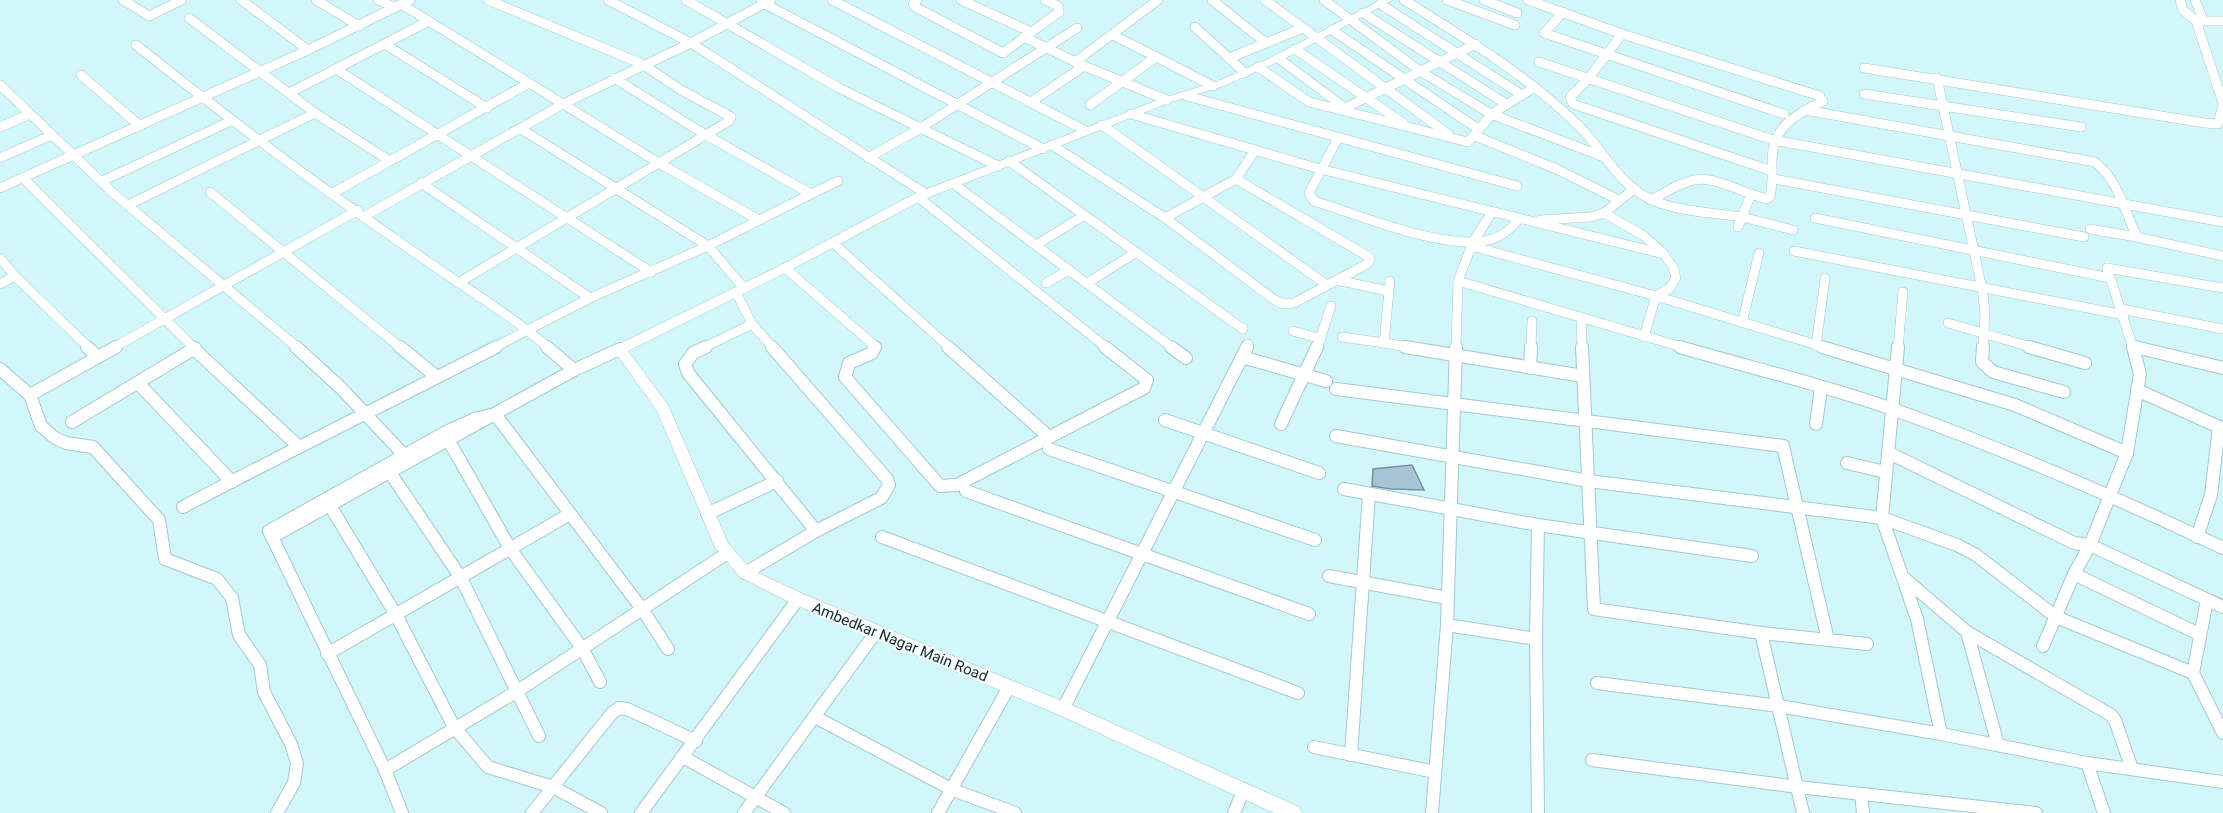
<svg xmlns="http://www.w3.org/2000/svg" width="2223" height="813" font-family="Roboto,sans-serif">
<style>
.building{fill:#a8c5d5;stroke:#7591a0;stroke-width:1.5}
.lines{fill:none;stroke-linecap:round;stroke-linejoin:round}
.minor-far1-casing{stroke:#a4c8cd;stroke-width:10}
.minor-casing{stroke:#a4c8cd;stroke-width:14}
.tertiary-casing{stroke:#a4c8cd;stroke-width:1}
.minor-far1{stroke:#fff;stroke-width:9}
.minor{stroke:#fff;stroke-width:12}
.tertiary{fill:#fff;fill-rule:evenodd}
.labels{text-anchor:middle;dominant-baseline:central;stroke-width:4.5;stroke-linejoin:round;paint-order:stroke}
.street-label{font-size:15px;fill:#1a282a;stroke:#f6fdfe}
</style>
<rect width="100%" height="100%" fill="#d1f7fb"/>
<!-- building -->
<path class="building" d="M1412,465L1424,490L1391,489L1372,486L1373,469Z"/>
<g class="lines">
<defs>
<g id="minor-far1">
<path d="M123,0L149,16L182,0"/>
<path d="M241,0L308,50"/>
<path d="M316,0L359,26"/>
<path d="M378,0L394,7"/>
<path d="M608,0L691,43L926,194"/>
<path d="M686,0L839,88L998,166"/>
<path d="M832,0L1086,131"/>
<path d="M917,0L913,4L915,7L1003,53L1059,12L1058,6L1045,0"/>
<path d="M961,0L1031,32"/>
<path d="M1212,0L1266,43"/>
<path d="M1265,0L1448,134"/>
<path d="M1324,0L1420,71L1491,114L1604,157"/>
<path d="M1404,0C1465,38 1527,75 1579,126C1602,149 1618,183 1648,198C1672,211 1714,213 1742,217L1751,194L1766,199L1770,197C1773,184 1772,172 1772,159C1773,126 1797,114 1823,101"/>
<path d="M1447,0L1515,25"/>
<path d="M1484,0L1517,13"/>
<path d="M1528,0L1622,34L1820,96"/>
<path d="M2180,0L2183,10L2196,21L2223,103"/>
<path d="M2195,0L2202,17L2196,21"/>
<path d="M761,2L1043,149"/>
<path d="M401,4L657,162L759,220"/>
<path d="M1380,4L1522,95"/>
<path d="M1563,12L1544,33L1784,114"/>
<path d="M1363,13L1506,104"/>
<path d="M189,18L315,113L390,161"/>
<path d="M2196,21H2223"/>
<path d="M1195,27L1245,73"/>
<path d="M1332,30L1478,129"/>
<path d="M1622,34L1588,79L1570,97L1573,104L1772,171"/>
<path d="M1113,35L1213,86"/>
<path d="M1024,37L1084,66L1167,100"/>
<path d="M136,45C225,116 317,185 411,250C457,283 506,311 549,348"/>
<path d="M386,45L487,108"/>
<path d="M1295,49L1403,123"/>
<path d="M1229,58L1303,28"/>
<path d="M1278,58L1345,108"/>
<path d="M1075,62L1158,0"/>
<path d="M1539,62L1773,140L2223,222"/>
<path d="M1258,67L1309,102L1468,142L1493,113L1535,87"/>
<path d="M1864,68L2205,123L2218,124L2223,103"/>
<path d="M336,69L651,272"/>
<path d="M81,75L140,126"/>
<path d="M1937,78L1982,289L1985,312L1983,348"/>
<path d="M0,85L113,193L298,348"/>
<path d="M289,93L429,21"/>
<path d="M1864,94L2081,127"/>
<path d="M1187,96L1517,186"/>
<path d="M1031,102L1084,66"/>
<path d="M1090,105L1156,57"/>
<path d="M1341,110L1476,44"/>
<path d="M1805,110L2095,162C2119,181 2124,210 2137,237L2223,256"/>
<path d="M1131,114L1320,169L1664,254L1673,267L1676,278L1670,288L1656,296L1644,337"/>
<path d="M1102,125L1327,285"/>
<path d="M0,127L30,114"/>
<path d="M521,129L708,246L744,288"/>
<path d="M1475,136L1554,168L1619,200"/>
<path d="M1338,138L1309,193L1314,201C1359,215 1444,251 1489,240C1502,237 1511,229 1519,219"/>
<path d="M1052,145L1165,218"/>
<path d="M0,158L52,135"/>
<path d="M868,158L919,129L1077,28"/>
<path d="M1009,161L1243,329"/>
<path d="M23,178L194,348"/>
<path d="M1236,179L1369,257L1370,260L1367,264L1294,303L1283,304L1276,301L1165,218Z"/>
<path d="M1236,179L1255,150"/>
<path d="M1774,179L2084,237"/>
<path d="M102,181L233,120"/>
<path d="M421,183L590,298"/>
<path d="M954,184L1173,348"/>
<path d="M0,188L308,50L410,0"/>
<path d="M210,192L401,348"/>
<path d="M333,193L529,83"/>
<path d="M811,194L838,181"/>
<path d="M918,197L1107,348"/>
<path d="M1651,200C1699,173 1699,174 1751,194"/>
<path d="M128,205L315,113"/>
<path d="M1604,213L1644,236L1663,253"/>
<path d="M365,216L563,104L691,43L771,0"/>
<path d="M1815,218L2110,278"/>
<path d="M1540,220L1590,217L1604,213L1633,190"/>
<path d="M1738,227L1742,217L1793,230"/>
<path d="M2090,229L2137,237"/>
<path d="M832,242L950,348"/>
<path d="M1036,245L1083,216"/>
<path d="M1471,246L1656,296L1827,348"/>
<path d="M1794,251L2124,315"/>
<path d="M0,258L15,276L89,348"/>
<path d="M785,268L875,346L874,348"/>
<path d="M2107,268L2223,288"/>
<path d="M2107,268L2133,348"/>
<path d="M1337,280L1388,291"/>
<path d="M1390,281L1384,343L1414,348"/>
<path d="M1458,281L1685,348"/>
<path d="M458,283L729,121L731,117L681,90L642,64L488,0"/>
<path d="M1046,283L1069,270"/>
<path d="M1087,283L1135,253"/>
<path d="M0,284L15,276"/>
<path d="M736,292L752,324"/>
<path d="M2121,309L2223,329"/>
<path d="M1581,317L1582,348"/>
<path d="M1742,323L1759,253"/>
<path d="M1948,323L2034,348"/>
<path d="M752,324L773,348"/>
<path d="M1293,331L1321,339"/>
<path d="M1342,337L1384,343"/>
<path d="M1816,346L1825,278"/>
<path d="M2133,346L2141,348"/>
<path d="M113,348L358,210"/>
<path d="M493,348L590,298L708,246L811,194L706,135L614,78"/>
<path d="M703,348L752,324"/>
<path d="M1246,348L1248,344"/>
<path d="M1317,348L1331,306"/>
<path d="M1456,348L1458,281L1473,242L1492,212"/>
<path d="M1531,348L1532,321"/>
<path d="M1898,348L1903,292"/>
</g>
<g id="minor">
<path d="M87,347L98,357"/>
<path d="M192,347L298,446"/>
<path d="M296,347L341,388L404,455"/>
<path d="M400,347L437,377"/>
<path d="M547,347L574,370"/>
<path d="M706,347L693,353L685,364L688,373L816,531L881,498L889,485L887,479L772,347"/>
<path d="M875,347L872,353L849,363L845,377L940,486L957,485L1144,388L1147,380L1105,347"/>
<path d="M948,347L1049,437"/>
<path d="M1171,347L1186,358"/>
<path d="M1247,347L1242,357L1326,381"/>
<path d="M1405,347L1583,376"/>
<path d="M1582,347L1594,609L1761,633L1867,644"/>
<path d="M1680,347C1751,368 1825,385 1895,410C2007,450 2115,497 2223,548"/>
<path d="M1822,347L2015,405L2127,453"/>
<path d="M1898,347L1882,518L1917,619L1941,734"/>
<path d="M1983,347L1982,362L1993,372L2064,392"/>
<path d="M2029,347L2085,363"/>
<path d="M2135,347L2223,368"/>
<path d="M1530,368L1531,347"/>
<path d="M0,369L30,395L116,347"/>
<path d="M138,383L232,482"/>
<path d="M1336,389L1783,446L1828,640"/>
<path d="M2137,390L2219,427L2211,495L2197,537"/>
<path d="M30,395L41,426L55,438L66,443L93,447L159,520L165,559L217,579L232,598L239,635L260,665L264,692L291,744L297,763L294,783L277,813"/>
<path d="M495,414L475,419L446,432L269,531L272,537L574,370L620,349"/>
<path d="M495,414L642,609L668,649"/>
<path d="M1165,420L1319,473"/>
<path d="M72,422L195,348"/>
<path d="M1281,424L1317,347"/>
<path d="M1816,424L1821,388"/>
<path d="M446,436L511,550L582,648L600,682"/>
<path d="M1336,436L1589,481L1882,518L1957,545L1976,555L2056,617L2193,673"/>
<path d="M1049,449L1315,540"/>
<path d="M1889,453L2074,543L2090,545L2223,607"/>
<path d="M1847,463L1886,472"/>
<path d="M387,468L461,578L539,736"/>
<path d="M1344,489L1538,525L1752,556"/>
<path d="M966,491L1309,614"/>
<path d="M326,499L396,615L454,727L488,767L553,787L601,813"/>
<path d="M183,507C287,452 392,401 496,347"/>
<path d="M707,514L777,481"/>
<path d="M1538,525L1536,639L1538,813"/>
<path d="M272,537L385,770L402,813"/>
<path d="M882,537L1298,693"/>
<path d="M745,573L816,531"/>
<path d="M2074,574L2199,634"/>
<path d="M1329,576L1447,598"/>
<path d="M1904,578L1967,632L1998,745"/>
<path d="M2207,600L2193,673L2223,733"/>
<path d="M1447,625L1536,639"/>
<path d="M1967,632L2111,715L2115,720L2132,769"/>
<path d="M1761,633L1803,813"/>
<path d="M2043,646L2074,574L2090,545L2127,453L2140,374L2133,347"/>
<path d="M327,654L570,514"/>
<path d="M1597,683L1779,706L1941,734L2087,763L2223,782"/>
<path d="M1063,709L1242,357"/>
<path d="M815,717L953,790L1015,813"/>
<path d="M1314,747L1435,772"/>
<path d="M1351,755L1369,494"/>
<path d="M683,757L784,813"/>
<path d="M1592,760L1798,787L2036,813"/>
<path d="M2087,763L2104,813"/>
<path d="M385,770L516,692L726,554"/>
<path d="M1861,794L1863,813"/>
<path d="M532,813L612,713L619,708L627,709L696,741"/>
<path d="M641,813L798,599"/>
<path d="M744,813L876,632"/>
<path d="M938,813L1009,687"/>
<path d="M1234,813L1244,789"/>
<path d="M1432,813L1447,625L1456,347"/>
</g>
<path id="tertiary" d="M1381,0H1393L1282,60L1224,86L1171,102L922,200L789,271L628,351L668,405L728,543L750,569L803,594L1069,704L1299,807L1302,813H1274L1057,714L793,604L740,577L715,547L657,411L615,352L614,349L615,346L781,265L914,194L1163,98L1216,82L1274,56Z"/>
</defs>
<!-- minor-far1 casing -->
<use href="#minor-far1" class="minor-far1-casing"/>
<!-- minor casing -->
<use href="#minor" class="minor-casing"/>
<!-- tertiary casing -->
<use href="#tertiary" class="tertiary-casing"/>
<!-- minor-far1 -->
<use href="#minor-far1" class="minor-far1"/>
<!-- minor -->
<use href="#minor" class="minor"/>
<!-- tertiary -->
<use href="#tertiary" class="tertiary"/>
</g>
<g class="labels">
<!-- street labels -->
<g class="street-label">
<text transform="translate(900 642) rotate(22)">Ambedkar Nagar Main Road</text>
</g>
</g>
</svg>
